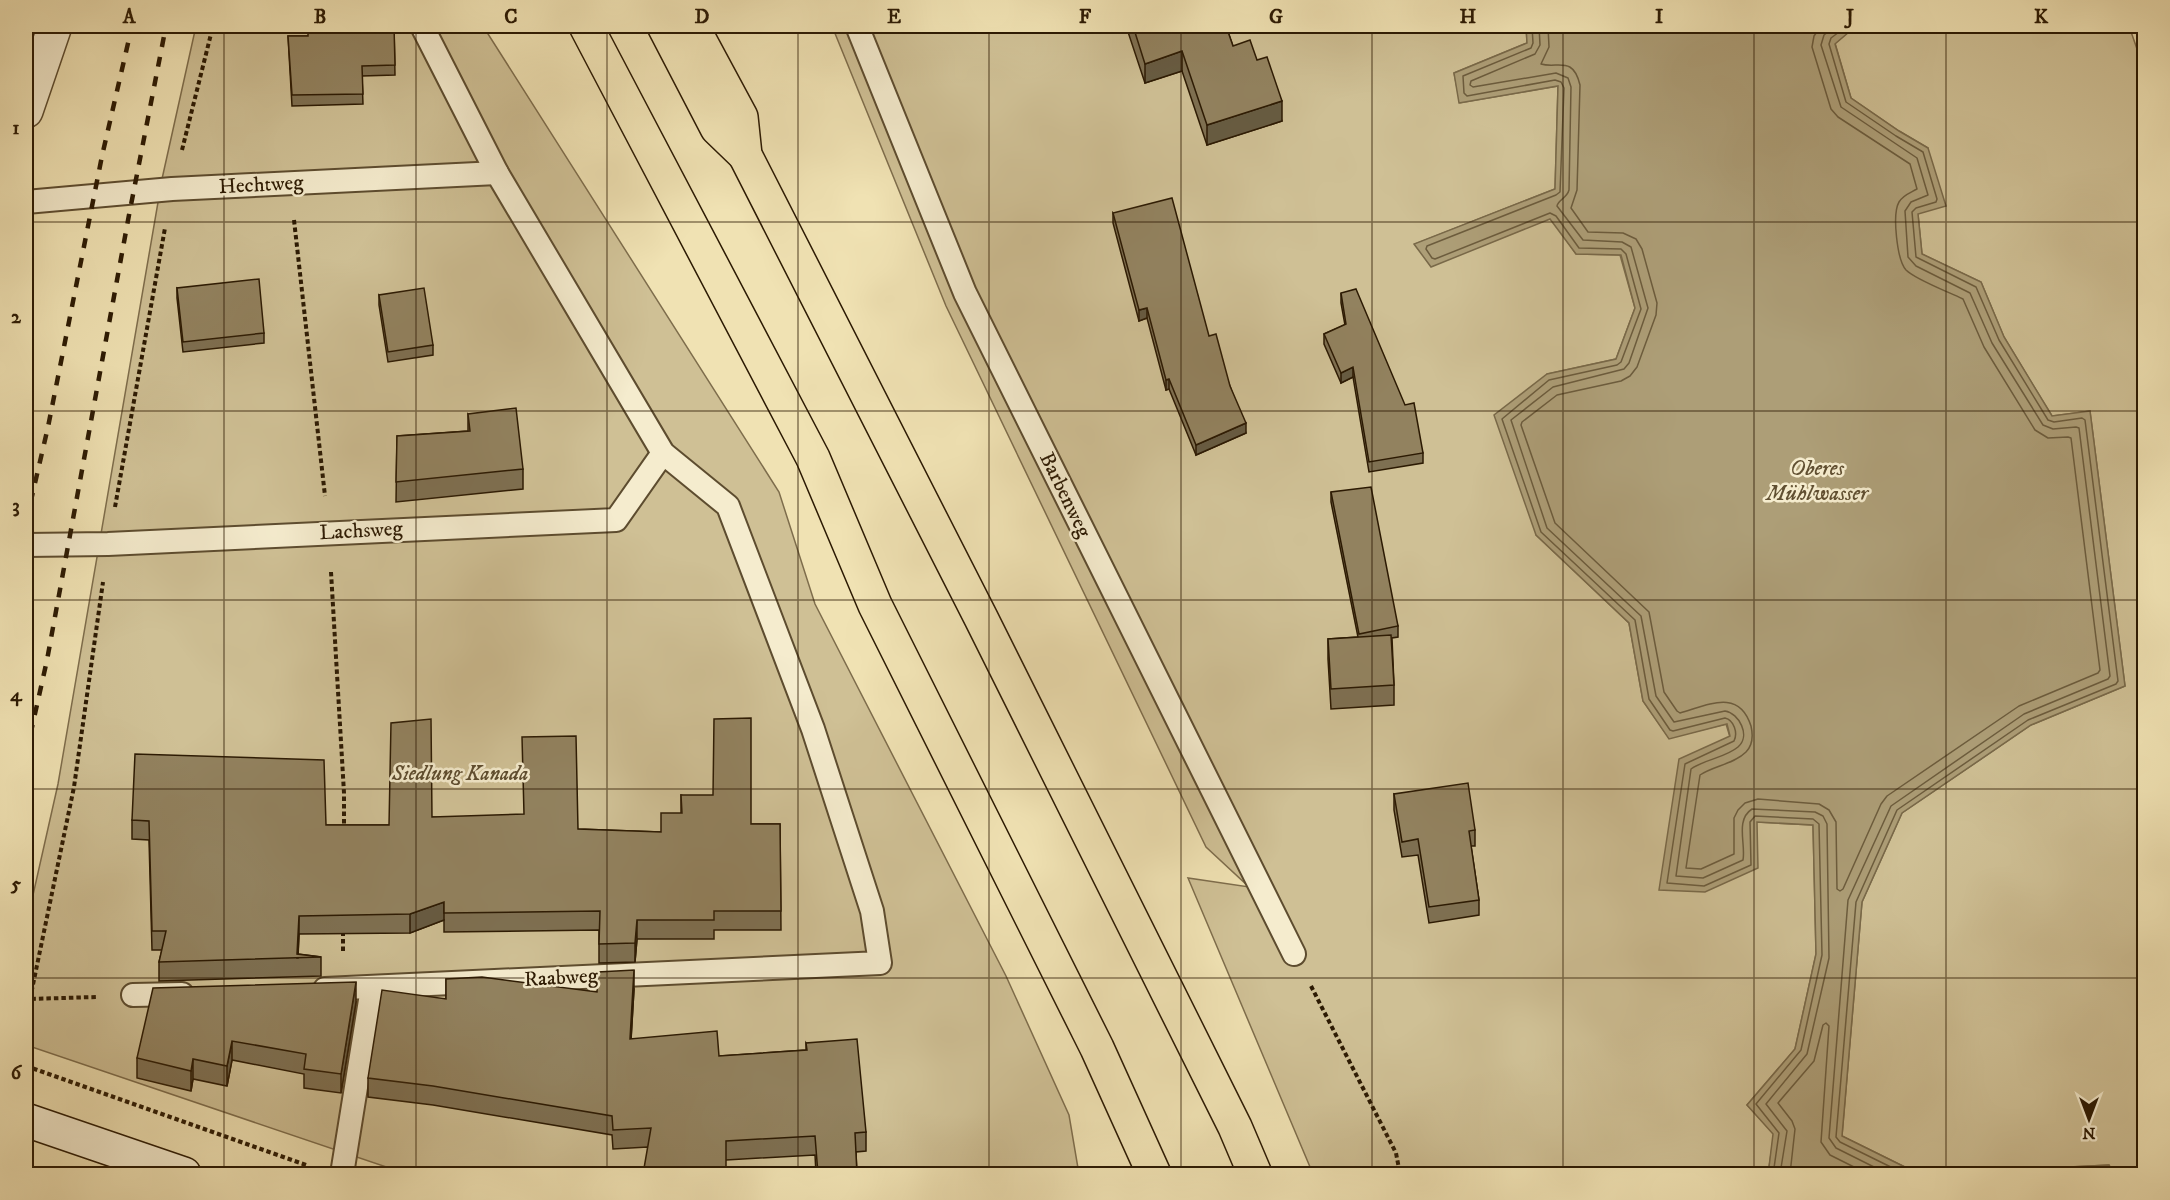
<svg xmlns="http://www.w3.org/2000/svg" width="2170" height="1200" font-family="'IM FELL DW Pica',serif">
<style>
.green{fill:#cfc095;stroke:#7e6d4c;stroke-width:1.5}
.water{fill:#ad9e77;stroke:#796949;stroke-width:1.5}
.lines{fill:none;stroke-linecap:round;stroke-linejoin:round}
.shore{stroke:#6c5c3d;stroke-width:1.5}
.lane-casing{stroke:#5d4c2f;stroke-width:26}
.street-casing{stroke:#5d4c2f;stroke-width:36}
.secondary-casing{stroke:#2c1a03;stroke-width:36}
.highway-casing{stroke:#2c1a03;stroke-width:36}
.path{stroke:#2c1a03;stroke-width:4;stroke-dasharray:4.5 3;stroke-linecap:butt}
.lane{stroke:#f5ecce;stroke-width:22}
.street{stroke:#f5ecce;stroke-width:33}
.secondary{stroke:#f5ecce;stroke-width:33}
.highway{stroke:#f0e2b3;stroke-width:33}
.rail{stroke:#2c1a03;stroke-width:4.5;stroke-dasharray:10 10;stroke-linecap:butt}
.wall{fill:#7e7052;stroke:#2c1a03;stroke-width:1.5}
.shaded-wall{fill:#665b42;stroke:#2c1a03;stroke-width:1.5}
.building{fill:#92825f;stroke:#2c1a03;stroke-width:1.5}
.grid{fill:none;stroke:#2c1a03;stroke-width:1.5;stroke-opacity:0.55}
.labels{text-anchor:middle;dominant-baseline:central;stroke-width:5;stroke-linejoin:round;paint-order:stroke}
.street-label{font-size:21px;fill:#2c1a03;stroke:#f5ecce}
.park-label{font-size:21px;font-style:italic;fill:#5d4c2f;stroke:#f5ecce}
.water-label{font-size:22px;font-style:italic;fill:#604f31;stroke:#f5ecce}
.neatline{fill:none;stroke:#2c1a03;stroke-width:2}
.grid-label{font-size:20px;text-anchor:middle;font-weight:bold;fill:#2c1a03}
</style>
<rect width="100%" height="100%" fill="#f0e2b3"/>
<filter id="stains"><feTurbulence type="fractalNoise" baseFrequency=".00333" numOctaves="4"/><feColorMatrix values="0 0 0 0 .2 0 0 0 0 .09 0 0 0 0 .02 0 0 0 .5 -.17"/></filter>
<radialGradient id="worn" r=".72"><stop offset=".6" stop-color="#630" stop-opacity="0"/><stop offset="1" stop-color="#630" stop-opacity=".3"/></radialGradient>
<!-- green -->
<g class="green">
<path d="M196,26H483L779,492L815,604L1006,976L1069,1115L1079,1174H407L26,1045V926L58,784L162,179Z"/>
<path d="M832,26H1526L1527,43L1454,73L1460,103L1558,86L1555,189L1415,244L1431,266L1551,218L1576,254L1620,255L1635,308L1616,359L1547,374L1536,535L1629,623L1643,701L1669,738L1726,724L1756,822L1813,825L1816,954L1795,1049L1747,1105L1774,1134L1769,1167L1758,1174H1313L1188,878L1249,887L1206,847L946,306Z"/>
<path d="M1856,26H2129L2144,69V1174H2114L2109,1165L1919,1174L1842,1136L1862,902L1902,813L2031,725L2125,686L2090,411L2052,416L2004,337L1981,282L1922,254L1918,214L1928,148L1899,131L1851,98L1835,43Z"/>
</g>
<!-- water -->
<g class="water">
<path d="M1526,26H1856L1835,44L1851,98L1899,131L1928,148L1946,206L1918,214L1922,254L1981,282L2004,337L2052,416L2090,411L2125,686L2031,725L1902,813L1862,902L1842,1136L1919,1174H1758L1769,1167L1773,1134L1747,1105L1795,1049L1816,954L1813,825L1757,822L1758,868L1705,892L1659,890L1679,759L1730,736L1727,724L1669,739L1643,701L1629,623L1536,535L1494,415L1547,374L1616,359L1635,308L1621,255L1576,254L1550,219L1431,267L1414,244L1555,189L1558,86L1459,103L1454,73L1527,43Z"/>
<path d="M2109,1165L2114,1174H1933Z"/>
</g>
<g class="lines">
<!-- shore -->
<g class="shore">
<path d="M1532,26L1533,43L1531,48L1463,76L1464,93L1467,96L1555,80L1561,82L1564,88L1560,192L1556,195L1427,246L1426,249L1432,258L1435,259L1550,213L1556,216L1579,248L1621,249L1626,254L1641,309L1621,362L1617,365L1549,380L1502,419L1541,532L1635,620L1649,699L1670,730L1673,731L1725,718C1734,720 1738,733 1734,741L1685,764L1667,883L1704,886L1751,865L1750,822L1755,816L1813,819L1819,824L1822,955L1801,1050L1756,1104L1779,1133L1774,1168L1768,1174"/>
<path d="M1539,26L1540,45L1535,54L1471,81L1470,85L1473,87L1556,73L1568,78L1571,87L1569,190C1567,198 1558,200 1557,206L1583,240L1622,242L1631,247L1648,308L1629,363L1624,369L1553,387L1511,420L1547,528L1641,616L1656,696L1674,722L1725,711C1739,713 1751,736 1738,747C1725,758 1705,759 1691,769L1676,876L1703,878L1743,860C1746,844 1735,820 1752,809L1815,812L1823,816L1827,824L1829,958L1807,1054L1766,1104L1787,1131L1780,1174"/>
<path d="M1548,26L1549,47L1541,64C1557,69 1573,55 1580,85L1577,190L1571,208L1588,232L1623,233L1636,239L1642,249L1657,303L1656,315L1637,367L1630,376L1621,381L1557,395L1522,422L1521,425L1555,523L1649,612L1664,692L1677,711L1680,713C1708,705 1739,688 1751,726C1753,735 1753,745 1746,752C1734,764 1713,766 1700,775L1686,868L1701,869L1734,854V818L1738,810L1745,803L1758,799L1819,804L1829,810L1836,822L1837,889L1840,891L1843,889L1881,804L1887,796L2019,706L2098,673L2100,670L2071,438L2068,437L2048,438L2035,430L1984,347L1963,299C1949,292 1916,280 1906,270C1897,260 1892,214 1899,202C1903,195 1910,193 1917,189L1910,164L1838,117L1831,109L1812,47L1814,36L1821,26"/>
<path d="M1835,26L1824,35L1821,45L1841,107L1917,158L1928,195L1911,202L1905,211L1908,257L1916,266L1970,293L1992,343L2043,425L2053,429L2076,427L2079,428L2110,676L2108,679L2024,714L1891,806L1848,900L1829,1138L1836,1148L1888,1174"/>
<path d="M1847,26L1831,38L1829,44L1846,102L1896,136L1923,152L1937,199L1936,202L1916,208L1912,212L1916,257L1976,287L1999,340L2048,420L2054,422L2082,418L2085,420L2118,681L2116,684L2028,720L1897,810L1856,902L1836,1137L1840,1142L1905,1174"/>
<path d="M1790,1174L1795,1129L1792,1121L1778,1103L1814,1061L1823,1025L1826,1023L1829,1026L1821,1142L1830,1155L1868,1174"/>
<path d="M2048,1174L2104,1172L2107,1174"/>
</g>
<defs>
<g id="lane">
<path d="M857,26L965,293L1294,954"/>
<path d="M26,202L172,189L497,173"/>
<path d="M26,545L108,544L616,520L663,453"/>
<path d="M325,989L880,963L872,911L813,729L728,506L663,453L497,173L422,26"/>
<path d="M133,995L182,994"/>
<path d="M342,1174L372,988"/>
</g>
<path id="street" d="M26,111L55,26"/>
<path id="secondary" d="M26,1120L184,1174"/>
<g id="highway">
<path d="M586,26L813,458L875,605L1097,1048L1154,1174"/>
<path d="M664,26L717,128L745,155"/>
<path d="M692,26L741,117L745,155L981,618L1235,1127L1255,1174"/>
</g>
</defs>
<!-- lane casing -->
<use href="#lane" class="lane-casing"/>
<!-- street casing -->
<use href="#street" class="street-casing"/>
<!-- secondary casing -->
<use href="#secondary" class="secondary-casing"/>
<!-- highway casing -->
<use href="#highway" class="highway-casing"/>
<!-- path -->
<g class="path">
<path d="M182,150L213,26"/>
<path d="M294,220L325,496"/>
<path d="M115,507L165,228"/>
<path d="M331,572L344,793V828"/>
<path d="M343,951V929"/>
<path d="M1311,986L1396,1153L1400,1174"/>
<path d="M30,999L74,787L103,582"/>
<path d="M26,1012L30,999L96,997"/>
<path d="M26,1066L306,1165"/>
</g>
<!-- lane -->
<use href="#lane" class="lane"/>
<!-- street -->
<use href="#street" class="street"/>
<!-- secondary -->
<use href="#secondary" class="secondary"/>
<!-- highway -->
<use href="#highway" class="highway"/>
<!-- rail -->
<g class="rail">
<path d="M26,522L48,427L102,156L132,26"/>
<path d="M26,754L47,660L129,215L166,26"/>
</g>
</g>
<!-- wall -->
<g class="wall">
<path d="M394,26L395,75L362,76L363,104L292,106L288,36H308Z"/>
<path d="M1128,26H1226L1233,46L1257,60L1282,121L1207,145L1182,71L1145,83L1128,32Z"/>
<path d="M1113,213L1209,336L1230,386L1246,433L1196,455L1169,389L1166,390L1147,318L1139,321L1113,223Z"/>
<path d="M177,288L264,333V343L183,352L177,298Z"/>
<path d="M1341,293L1423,453V463L1369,472L1353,377L1341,383L1324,344V334L1345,325L1341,303Z"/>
<path d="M379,295L433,345V355L388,362L379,305Z"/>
<path d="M468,414L523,469V489L396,502L397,436L468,431Z"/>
<path d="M1331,492L1398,626V637L1392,638L1394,685V705L1331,709L1328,659V639L1358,637L1331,502Z"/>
<path d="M1394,794L1475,830V846H1471L1479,900V915L1429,923L1418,855L1402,857L1394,810Z"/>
<path d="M681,795L751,824H780L781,930H714V939H637L635,962L599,963V930L444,932V920L410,933L299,934L298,954L321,957V976L159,981V962L162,950H152L149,840L132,839V820L326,825H389L432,817L578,829L661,832L681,813Z"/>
<path d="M446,979L597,992L634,989L631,1039L719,1056L806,1050V1043L866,1132V1151L856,1152L857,1174H816L815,1155L726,1160L648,1147L613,1149L612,1135L433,1105L368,1097V1078L446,999Z"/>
<path d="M356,1002L341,1093L304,1088V1074L232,1060L227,1086L193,1079L191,1091L137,1078V1058Z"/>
</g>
<!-- shaded-wall -->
<g class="shaded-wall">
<path d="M1182,51V71L1145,83V64Z"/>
<path d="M1282,101V121L1207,145V125Z"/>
<path d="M1147,308V318L1139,321V310Z"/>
<path d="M1353,367V377L1341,383V373Z"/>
<path d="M1169,379V389L1166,390V380Z"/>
<path d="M1246,423V433L1196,455V445Z"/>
<path d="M444,902V920L410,933V914Z"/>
<path d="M299,916V934L298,958H297Z"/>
<path d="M637,920V939L635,962V943Z"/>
<path d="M634,970V989L630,1058V1039Z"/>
<path d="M356,982V1002L341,1093V1074Z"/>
<path d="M232,1041V1060L227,1086V1066Z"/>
<path d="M193,1059V1079L191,1091V1071Z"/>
</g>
<!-- building -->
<g class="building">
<path d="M308,26H394L395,65L362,66L363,94L292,95L288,36H308Z"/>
<path d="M1133,26H1226L1233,46L1250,40L1257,60L1267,57L1282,101L1207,125L1182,51L1145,64Z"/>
<path d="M1172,198L1209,336L1216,334L1230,386L1246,423L1196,445L1169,379L1166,380L1147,308L1139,310L1113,213Z"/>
<path d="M259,279L264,333L183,342L177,288Z"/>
<path d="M424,288L433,345L388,352L379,295Z"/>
<path d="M1356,289L1405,405L1414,403L1423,453L1369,462L1353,367L1341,373L1324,334L1346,324L1341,293Z"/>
<path d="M516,408L523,469L396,482L397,436L470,431L468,414Z"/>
<path d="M1371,487L1398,626L1359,634L1331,492Z"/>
<path d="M1391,635L1394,685L1331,689L1328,639Z"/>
<path d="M751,718V824H780L781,911H714V920H637L635,943L599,944L600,911L444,913V902L410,914L299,916L297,954L321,957L159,962L166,931H152L149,821L132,820L135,754L324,760L326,825H389L391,723L431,719L432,817L524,814L522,737L576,736L578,829L661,832V813H682L681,795H713L714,719Z"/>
<path d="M1468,783L1475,830L1469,831L1479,900L1429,907L1418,839L1402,842L1394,794Z"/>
<path d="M634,970L630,1039L717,1031L719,1056L807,1050L806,1043L857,1039L866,1132L855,1133L857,1174H818L815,1136L726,1141V1174H643L651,1128L613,1130L612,1116L433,1086L368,1078L382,990L446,999V979L482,977L597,992L598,972Z"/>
<path d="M356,982L341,1074L304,1069L306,1054L232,1041L227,1066L193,1059L191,1071L137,1058L153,988Z"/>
</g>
<!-- grid -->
<path class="grid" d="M224,26V1174M416,26V1174M607,26V1174M798,26V1174M989,26V1174M1181,26V1174M1372,26V1174M1563,26V1174M1754,26V1174M1946,26V1174M26,222H2144M26,411H2144M26,600H2144M26,789H2144M26,978H2144"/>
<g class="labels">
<!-- street labels -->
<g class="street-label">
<text transform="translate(261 185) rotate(-3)">Hechtweg</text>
<text transform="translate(1065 495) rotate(64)">Barbenweg</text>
<text transform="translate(361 531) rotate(-3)">Lachsweg</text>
<text transform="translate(561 978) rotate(-3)">Raabweg</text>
</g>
<!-- park labels -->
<g class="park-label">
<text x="460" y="774">Siedlung Kanada</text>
</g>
<!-- water labels -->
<g class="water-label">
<text x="1817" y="468">Oberes<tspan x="1817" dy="25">Mühlwasser</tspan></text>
</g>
</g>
<!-- margin -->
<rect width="2170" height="1200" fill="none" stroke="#f0e2b3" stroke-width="66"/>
<!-- north arrow -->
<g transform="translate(2089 1119) rotate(180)" stroke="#f5ecce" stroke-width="4.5" paint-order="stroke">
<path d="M0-4.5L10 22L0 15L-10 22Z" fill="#2c1a03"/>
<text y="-9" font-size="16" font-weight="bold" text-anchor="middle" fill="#2c1a03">N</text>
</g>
<rect x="33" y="33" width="2104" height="1134" class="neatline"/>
<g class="grid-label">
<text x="129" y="23">A</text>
<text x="320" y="23">B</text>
<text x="511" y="23">C</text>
<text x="702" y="23">D</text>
<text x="894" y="23">E</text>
<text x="1085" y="23">F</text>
<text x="1276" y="23">G</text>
<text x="1468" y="23">H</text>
<text x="1659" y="23">I</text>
<text x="1850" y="23">J</text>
<text x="2041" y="23">K</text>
<text x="16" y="134">1</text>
<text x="16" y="323">2</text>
<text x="16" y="512">3</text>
<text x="16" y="701">4</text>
<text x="16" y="890">5</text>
<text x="16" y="1079">6</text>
</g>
<rect width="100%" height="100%" filter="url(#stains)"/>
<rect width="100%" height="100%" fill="url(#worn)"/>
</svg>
